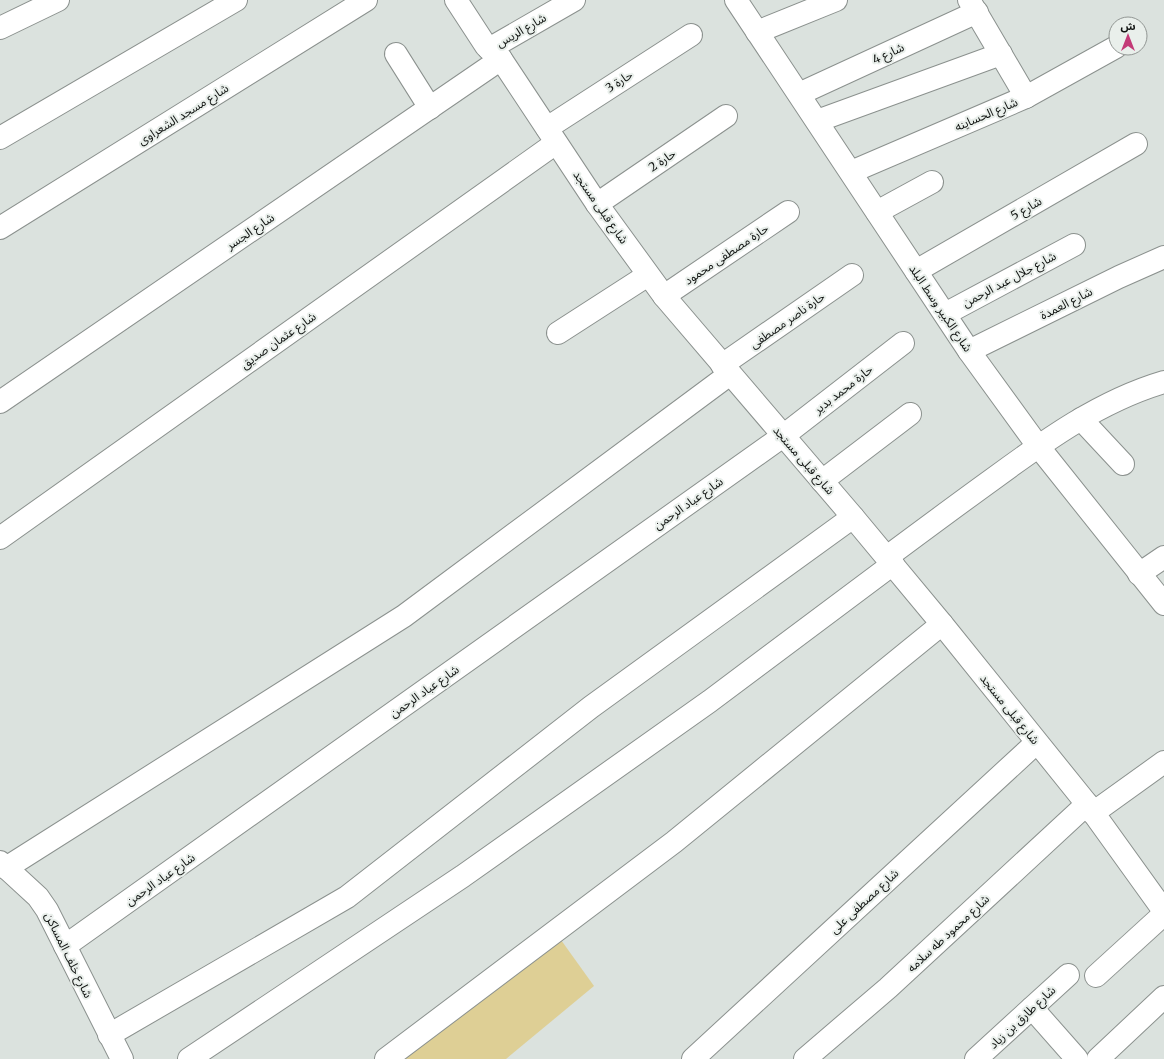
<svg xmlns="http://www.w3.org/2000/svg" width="1164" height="1059" font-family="Merriweather,'Noto Sans Arabic',serif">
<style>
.green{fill:#decf95}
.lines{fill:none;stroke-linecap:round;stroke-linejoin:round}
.minor-casing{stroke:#8b918e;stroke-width:24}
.minor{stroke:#fff;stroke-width:22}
.labels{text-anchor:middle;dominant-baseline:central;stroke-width:4;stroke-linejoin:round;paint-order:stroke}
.street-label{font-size:12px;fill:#101311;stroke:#e9efeb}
</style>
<rect width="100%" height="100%" fill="#dbe2de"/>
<!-- green -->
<path class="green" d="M556,933L594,986L506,1059H400Z"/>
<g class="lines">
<defs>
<g id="minor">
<path d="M456,0L486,46L499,56L597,204L664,296L853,517L942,624L1087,804L1164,911"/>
<path d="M736,0L969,351L1038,446L1164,604"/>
<path d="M969,0L1026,97"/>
<path d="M0,28L58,0"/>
<path d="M757,32L836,0"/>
<path d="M489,49L574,0"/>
<path d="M396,54L430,108"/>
<path d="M799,94L977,12"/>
<path d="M817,121L1001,54"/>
<path d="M547,128L691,35"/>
<path d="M0,138L236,0"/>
<path d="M851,172L1026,97L1116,47"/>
<path d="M597,204L726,116"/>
<path d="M877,212L932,182"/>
<path d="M0,228L366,0"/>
<path d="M916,271L1136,144"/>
<path d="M664,296L788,212"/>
<path d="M945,314L1074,245"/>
<path d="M558,333L648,275"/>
<path d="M969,351L1119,277L1164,257"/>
<path d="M722,365L852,275"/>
<path d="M0,402L501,59"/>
<path d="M1081,419L1123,464"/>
<path d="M822,481L910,414"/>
<path d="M0,538L556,143"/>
<path d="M887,557C922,531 957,505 993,479C1046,440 1100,401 1164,382"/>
<path d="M1139,574L1164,557"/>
<path d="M1093,813L1164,762"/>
<path d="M0,862L38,897L47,910L122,1059"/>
<path d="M6,868L404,616L730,374"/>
<path d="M65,946L783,436L903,343"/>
<path d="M1096,976L1164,914"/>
<path d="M1032,1008L1077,1059"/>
<path d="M109,1035L347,897L591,707L853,517"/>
<path d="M189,1059L463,876L710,701L893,564"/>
<path d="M386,1059L674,842L942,624"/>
<path d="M693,1059L1036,743"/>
<path d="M805,1059L888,988L1087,804"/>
<path d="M976,1059L1068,975"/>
<path d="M1098,1059L1164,997"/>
</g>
</defs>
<!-- minor casing -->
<use href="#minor" class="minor-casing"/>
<!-- minor -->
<use href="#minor" class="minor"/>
</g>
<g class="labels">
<!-- street labels -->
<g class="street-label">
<text transform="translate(521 30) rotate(-30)">شارع الريس</text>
<text transform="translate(888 53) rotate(-25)">شارع 4</text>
<text transform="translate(619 81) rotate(-33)">حارة 3</text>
<text transform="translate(183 114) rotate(-32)">شارع مسجد الشعراوى</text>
<text transform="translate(986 114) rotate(-23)">شارع الحساينه</text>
<text transform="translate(662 160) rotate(-34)">حارة 2</text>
<text transform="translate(601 207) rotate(55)">شارع قبلى مستجد</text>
<text transform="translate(1026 208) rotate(-30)">شارع 5</text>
<text transform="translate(250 231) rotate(-34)">شارع الجسر</text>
<text transform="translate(726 254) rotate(-34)">حارة مصطفى محمود</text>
<text transform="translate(1009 279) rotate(-28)">شارع جلال عبد الرحمن</text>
<text transform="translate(1066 303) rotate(-27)">شارع العمدة</text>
<text transform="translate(941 308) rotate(56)">شارع الكبير وسط البلد</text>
<text transform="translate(787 320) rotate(-35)">حارة ناصر مصطفى</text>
<text transform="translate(278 340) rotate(-35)">شارع عثمان صديق</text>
<text transform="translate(843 389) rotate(-38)">حارة محمد بدير</text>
<text transform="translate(804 460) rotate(49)">شارع قبلى مستجد</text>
<text transform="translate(688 503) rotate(-35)">شارع عباد الرحمن</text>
<text transform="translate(424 691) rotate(-35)">شارع عباد الرحمن</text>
<text transform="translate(1010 709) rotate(51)">شارع قبلى مستجد</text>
<text transform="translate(160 879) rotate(-35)">شارع عباد الرحمن</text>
<text transform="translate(864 901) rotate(-43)">شارع مصطفى على</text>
<text transform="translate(948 933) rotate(-43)">شارع محمود طه سلامه</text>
<text transform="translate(69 955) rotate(64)">شارع خلف المساكن</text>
<text transform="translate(1022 1017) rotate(-43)">شارع طارق بن زياد</text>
</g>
</g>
<!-- north arrow -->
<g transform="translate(1128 36)"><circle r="19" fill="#e9efeb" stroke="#929794"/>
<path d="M0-3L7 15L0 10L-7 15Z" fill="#c33a77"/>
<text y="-6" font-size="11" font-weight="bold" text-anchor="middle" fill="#101311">ش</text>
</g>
</svg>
